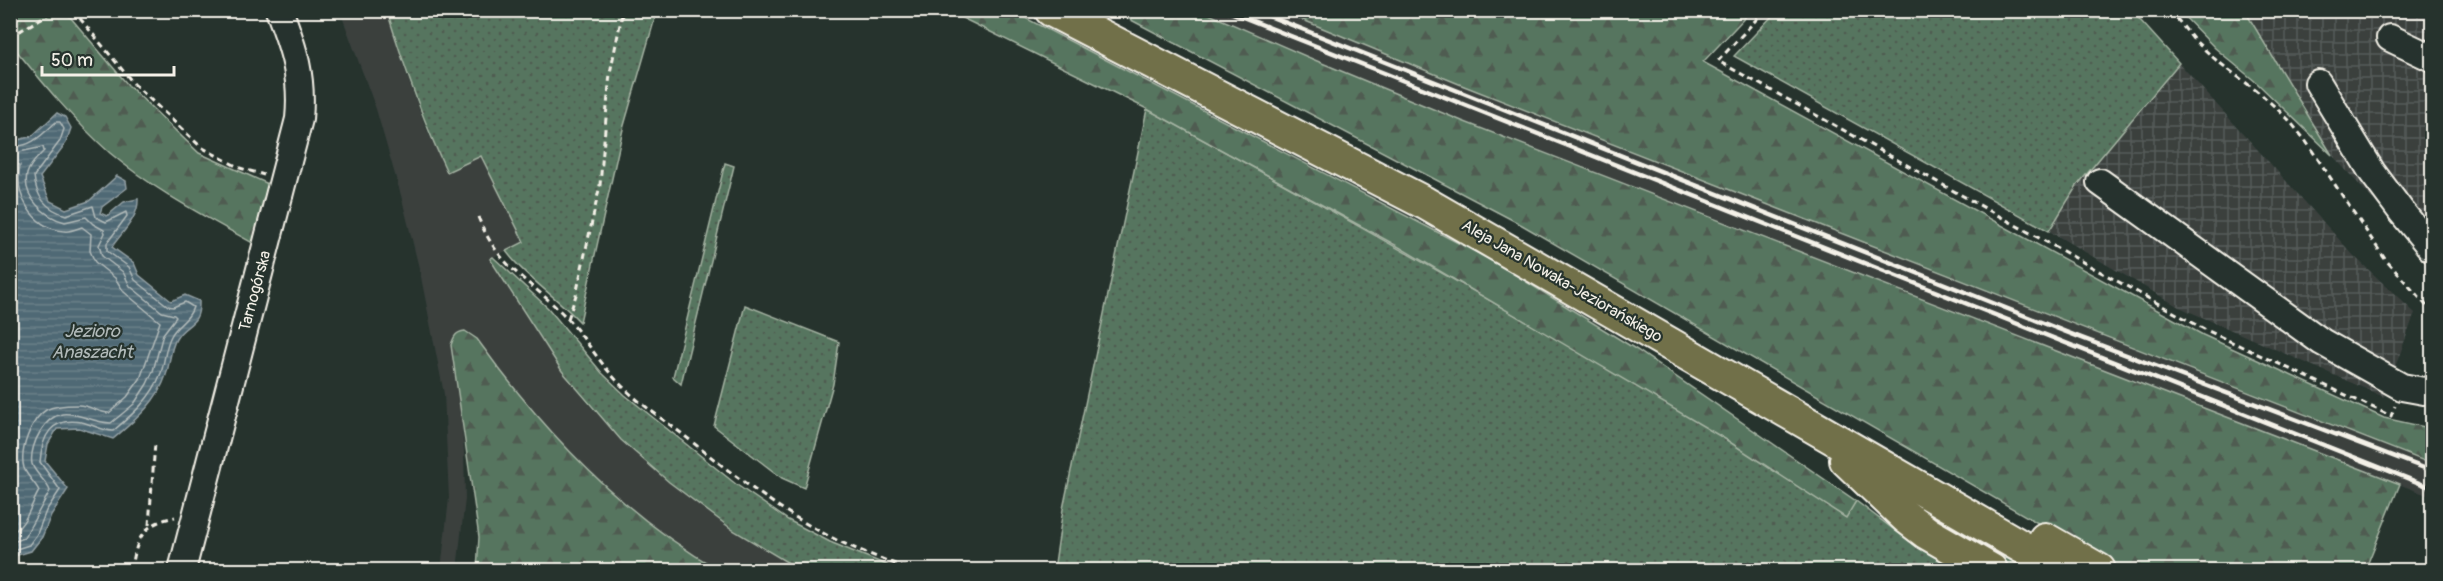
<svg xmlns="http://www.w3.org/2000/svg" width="2443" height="581" font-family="Pangolin,sans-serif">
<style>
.built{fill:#3a403e}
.industrial{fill:url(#industrial-grid)}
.grass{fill:url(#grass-dots);stroke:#a5b3a3;stroke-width:1.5}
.forest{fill:url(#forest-firs);stroke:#a5b3a3;stroke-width:1.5}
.water{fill:url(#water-rules);stroke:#929fa3;stroke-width:1.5}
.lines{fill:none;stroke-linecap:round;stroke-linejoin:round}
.shore{stroke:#b2bbba;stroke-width:1.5}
.minor-casing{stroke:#f4f1e8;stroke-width:30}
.major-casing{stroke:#f4f1e8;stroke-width:36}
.path{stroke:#f4f1e8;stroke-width:3;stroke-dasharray:6 4.5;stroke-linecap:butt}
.minor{stroke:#26332d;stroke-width:26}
.major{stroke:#71704a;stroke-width:32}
.rail{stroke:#f4f1e8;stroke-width:4.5}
.labels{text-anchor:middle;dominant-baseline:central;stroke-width:4.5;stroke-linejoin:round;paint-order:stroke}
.street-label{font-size:16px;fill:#f4f1e8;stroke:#26332d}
.water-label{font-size:18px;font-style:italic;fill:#b2bbba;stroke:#26332d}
</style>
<defs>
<pattern id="industrial-grid" width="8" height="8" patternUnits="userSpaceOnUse" patternTransform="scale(1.5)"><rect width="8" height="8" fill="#3a403e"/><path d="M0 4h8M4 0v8" fill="none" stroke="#575c5a"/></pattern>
<pattern id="grass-dots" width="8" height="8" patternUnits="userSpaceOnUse" patternTransform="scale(1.5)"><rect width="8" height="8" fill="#56755e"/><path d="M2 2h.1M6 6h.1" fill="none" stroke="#4f5c51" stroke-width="1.8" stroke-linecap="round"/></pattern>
<pattern id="forest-firs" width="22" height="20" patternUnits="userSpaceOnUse" patternTransform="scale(1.5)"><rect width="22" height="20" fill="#56755e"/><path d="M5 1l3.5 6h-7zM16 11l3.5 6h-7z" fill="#4f5c51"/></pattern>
<pattern id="water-rules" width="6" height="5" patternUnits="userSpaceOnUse" patternTransform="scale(1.5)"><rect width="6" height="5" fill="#506975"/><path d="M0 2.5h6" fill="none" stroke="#6a7f89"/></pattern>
</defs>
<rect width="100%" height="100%" fill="#26332d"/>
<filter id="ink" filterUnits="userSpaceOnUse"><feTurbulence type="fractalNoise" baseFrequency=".0167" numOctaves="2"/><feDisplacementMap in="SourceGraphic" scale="12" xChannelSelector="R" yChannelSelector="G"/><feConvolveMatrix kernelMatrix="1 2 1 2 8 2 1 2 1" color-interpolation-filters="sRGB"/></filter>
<g filter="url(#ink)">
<!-- built -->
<g class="built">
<path d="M340,11H387L406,73L426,128L447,172L481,155L524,242L490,259L562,371L590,406L622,440L669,482L733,530L800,570H719L700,559L654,527L603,485L531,411L504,376L452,354L459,392L464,450L465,499L457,570H441L449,498L444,394L420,272L402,199L376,109Z"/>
<path d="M1202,11H1281L1464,86L2432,464V497L1462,121L1317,61Z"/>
</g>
<!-- industrial -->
<g class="industrial">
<path d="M2245,11H2432V264L2332,155Z"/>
<path d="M2179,63L2355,257L2415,313L2384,397L2179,307L2049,231L2076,187Z"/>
</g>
<!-- grass -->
<g class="grass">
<path d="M2131,10L2179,63L2076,187L2049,231L1734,56L1777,11Z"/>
<path d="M387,11H657L623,129L580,322C557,297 526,278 506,251L524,242L481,156L447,172C422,119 404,66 387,11Z"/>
<path d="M1147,109C1341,215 1534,323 1724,438C1765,463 1805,491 1845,517L1856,501L1917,547L1958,570H1054L1063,509Z"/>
<path d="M725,163L734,166L681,384L673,377Z"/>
<path d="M493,257L548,308L602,373L625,395L737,485L788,520L830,542L899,570H800L733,530L669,482L621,440L562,371L490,259Z"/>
<path d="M745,305L839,342L833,384L804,488L782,478L714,426Z"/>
<path d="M1898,493L2041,570H2007L1949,537Z"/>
</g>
<!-- forest -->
<g class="forest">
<path d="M10,11H65L128,85L199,153L275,187L258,246C208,218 155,191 110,153C73,120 42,82 11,44Z"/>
<path d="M948,11H1012L1491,260L1637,350L1856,501L1846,518L1725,439L1399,247L1147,109Z"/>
<path d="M1114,11H1202L1317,61L1462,121L2400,484L2365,570H2119L1522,225Z"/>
<path d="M1281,11H1751L1703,62L2203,335L2384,418L2429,428L2432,421V464L1464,86Z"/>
<path d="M2179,11H2245L2332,155L2257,83L2215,48Z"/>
<path d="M465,331L477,339C543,431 621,514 719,570H477L479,537L451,345C454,336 456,332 465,331Z"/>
</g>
<!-- water -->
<path class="water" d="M57,113L65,117L71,128L66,143L40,177L50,201L66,209L89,201L117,176L126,181L127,188L102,207L100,213L107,216L124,202L138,199C139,218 121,233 112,247L134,263L139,275L171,301L185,295L199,301C200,327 186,322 176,339C170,349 170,364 166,375C157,403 134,421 113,439L79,428L57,429L48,444L45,461L68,489L51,515L42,537L31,551L11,557V138L15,141L32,136Z"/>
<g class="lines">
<!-- shore -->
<g class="shore">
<path d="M10,145C29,150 44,133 56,122H60L64,129L60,141L34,176C36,197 46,209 66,215L93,206L96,217L106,222L126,212L127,216L107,243V251L129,267L135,280L168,306L173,307L185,302L193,307C189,321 177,324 171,336C165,347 165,361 161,373C152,398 132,415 113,431C102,431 92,424 81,422C51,417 42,436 40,462L60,490L46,511L37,534L29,545L10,551"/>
<path d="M10,154L43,147L44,151C38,157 29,165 27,174C22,197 45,217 65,222L86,217L93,224L104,230L105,233L99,245L102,256L123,272L130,286L162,312L174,315L176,317L163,334L153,371L147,384L134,404L111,423C84,423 61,397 40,432C35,440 30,454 32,464C35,474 47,481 50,491L24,538L10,543"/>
<path d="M10,163L20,165C14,193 31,228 64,231C70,232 76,229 82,227L91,234L90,251L95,262L115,278L124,292L160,322L140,379L127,397L109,413C99,413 89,405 78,405C68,405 55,405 46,410C31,419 19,451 24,468C27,477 36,483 39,491C31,504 25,529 10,533"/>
</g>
<defs>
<g id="minor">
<path d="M2390,38L2432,58"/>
<path d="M2318,83L2372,172L2401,211L2432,249"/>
<path d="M2100,182L2322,342L2402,387L2424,391L2432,389"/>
<path d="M182,570L299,119C303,77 294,49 279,10"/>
</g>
<g id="major">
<path d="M1051,10L1425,203L2062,570"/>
<path d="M1846,460L1906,517L1927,533L1991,570"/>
<path d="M2045,539L2099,570"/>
</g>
</defs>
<!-- minor casing -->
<use href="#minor" class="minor-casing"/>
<!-- major casing -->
<use href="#major" class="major-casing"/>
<!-- path -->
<g class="path">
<path d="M73,10L134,84L201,147L240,168L264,175"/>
<path d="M1765,10L1718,61L2206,330L2391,416L2395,406"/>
<path d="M2170,10L2193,39L2216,60L2262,95L2288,119L2305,140L2385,259L2432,312"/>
<path d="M10,37L55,10"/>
<path d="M478,217C501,272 529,278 567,318C586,339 600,364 621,385C639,403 661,418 681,433C726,469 772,506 823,533C850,548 881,558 910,570"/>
<path d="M568,319L576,295L600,185L610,73L623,10"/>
<path d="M149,525L155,443"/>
<path d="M132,570C136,539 142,524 175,517"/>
</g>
<!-- minor -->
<use href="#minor" class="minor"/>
<!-- major -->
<use href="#major" class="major"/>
<!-- rail -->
<g class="rail">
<path d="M1225,10L2432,488"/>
<path d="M1254,10L2066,332L2432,471"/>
</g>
</g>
</g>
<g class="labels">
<!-- street labels -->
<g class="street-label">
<text transform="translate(1562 281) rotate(30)">Aleja Jana Nowaka-Jeziorańskiego</text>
<text transform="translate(255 291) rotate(-75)">Tarnogórska</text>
</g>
<!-- water labels -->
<g class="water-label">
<text x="92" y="331">Jezioro<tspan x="92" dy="21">Anaszacht</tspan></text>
</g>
</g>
<!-- margin -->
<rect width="2443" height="581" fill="none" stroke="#26332d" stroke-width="36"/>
<rect x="18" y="18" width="2407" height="545" fill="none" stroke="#f4f1e8" stroke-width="2" filter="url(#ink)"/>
<!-- scale -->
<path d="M42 66v9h132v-9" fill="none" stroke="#f4f1e8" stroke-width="3"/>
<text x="51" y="66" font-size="18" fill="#f4f1e8" stroke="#26332d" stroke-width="4.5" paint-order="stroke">50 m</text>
</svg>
